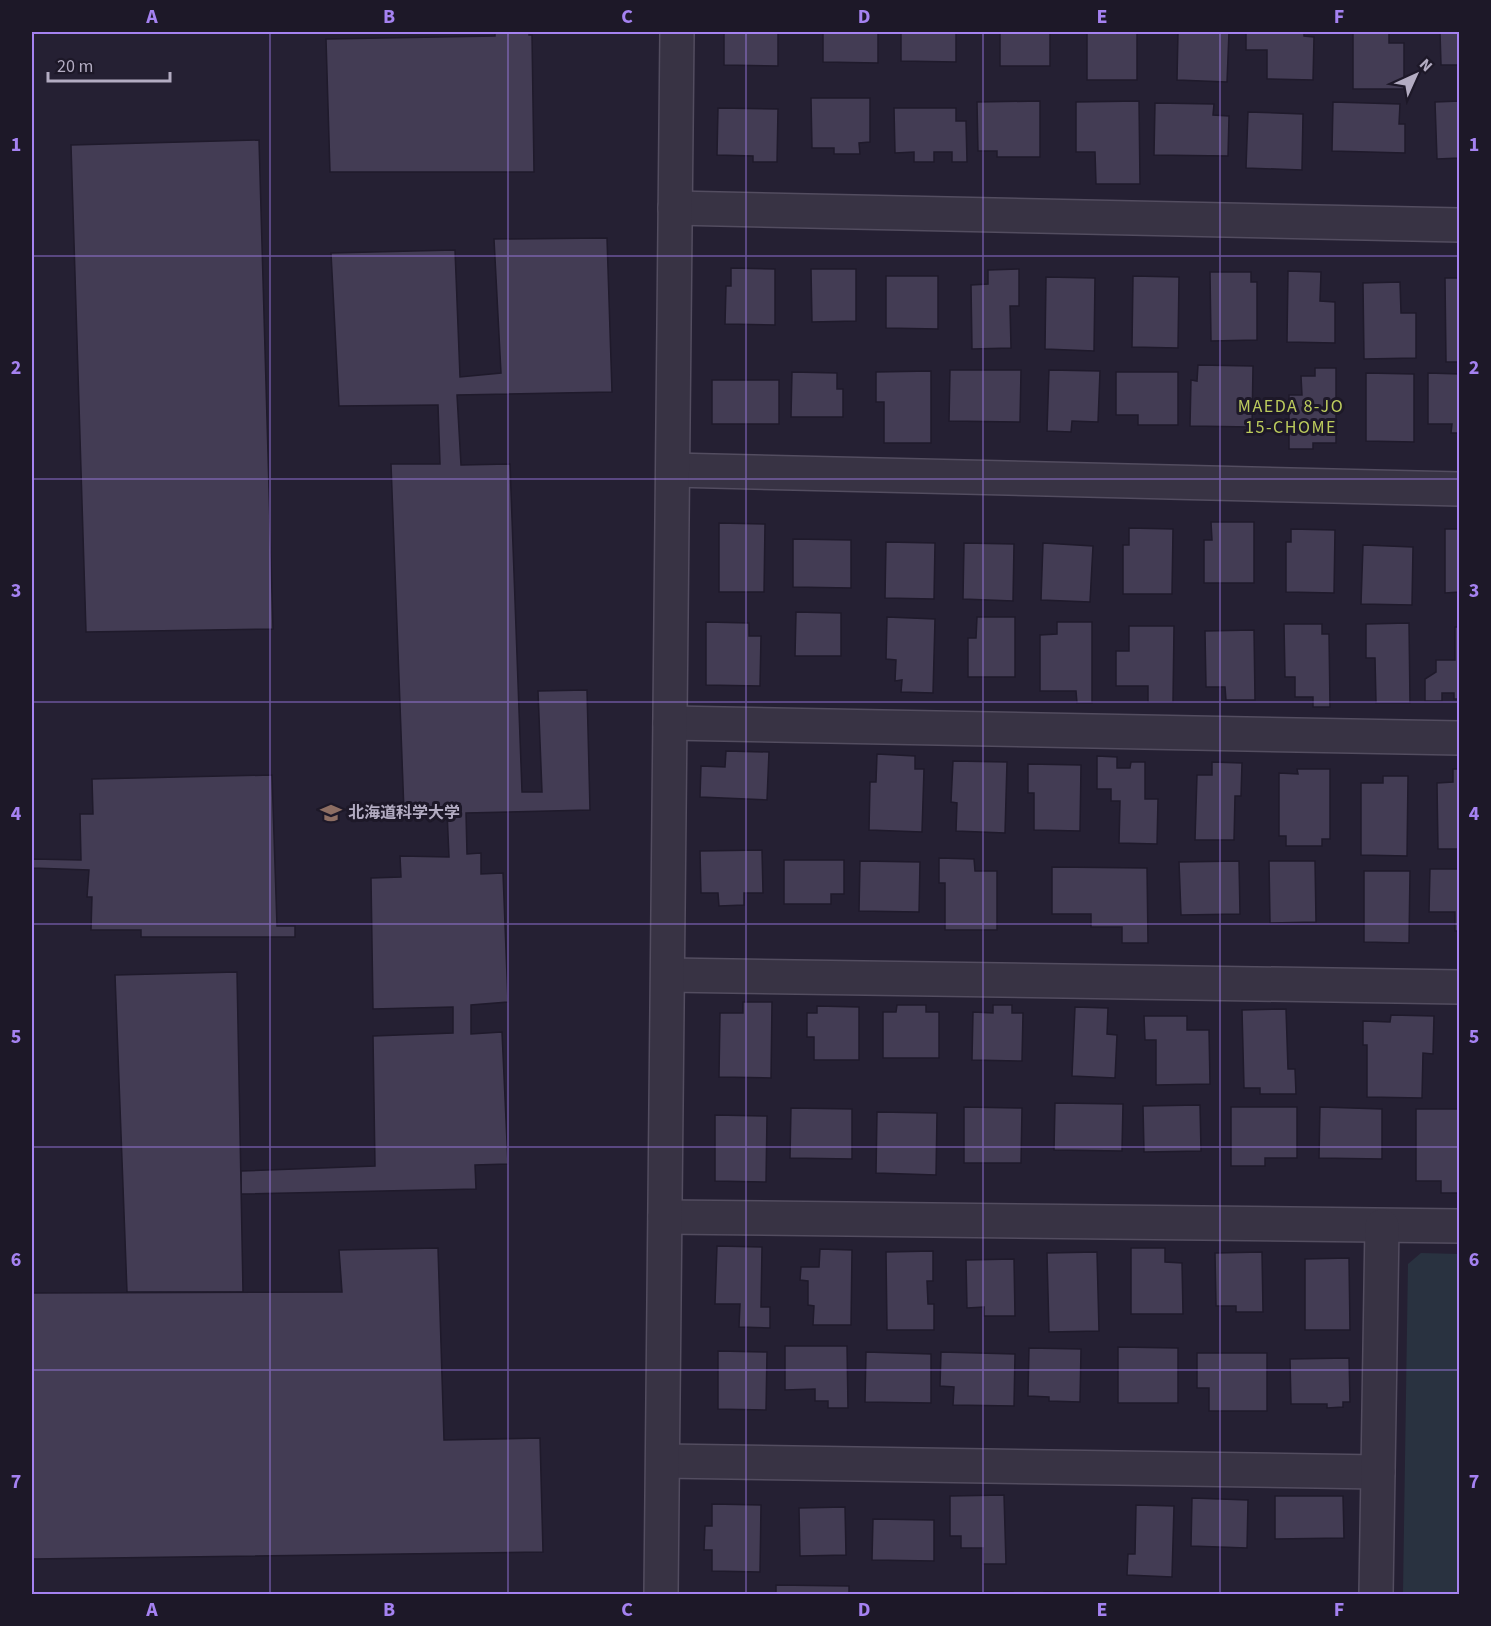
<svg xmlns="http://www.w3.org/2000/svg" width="1491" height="1626" font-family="'Source Sans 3','Noto Sans JP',sans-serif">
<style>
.green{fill:#293240}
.building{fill:#433c54;stroke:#1f1a2b;stroke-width:1.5}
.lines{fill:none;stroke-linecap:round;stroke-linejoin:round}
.minor-casing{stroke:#534d60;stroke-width:36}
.minor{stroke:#383344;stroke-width:33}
.grid{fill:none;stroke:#a582f1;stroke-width:1.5;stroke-opacity:0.55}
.labels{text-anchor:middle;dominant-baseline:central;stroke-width:6;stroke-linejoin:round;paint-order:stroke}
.poi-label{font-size:16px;font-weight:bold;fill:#b3acc2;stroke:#1d1828;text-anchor:start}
.neighbourhood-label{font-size:18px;letter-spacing:1.5px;fill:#bdcc5d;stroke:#1d1828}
.neatline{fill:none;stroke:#a582f1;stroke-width:2}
.grid-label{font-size:20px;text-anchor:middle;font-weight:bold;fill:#a582f1}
</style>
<rect width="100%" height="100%" fill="#252033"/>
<!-- green -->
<path class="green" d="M1421,1253L1459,1254V1594H1403L1408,1264Z"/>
<!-- building -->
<g class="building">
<path d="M495,32H529V35H532L534,172H330L326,39L495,36Z"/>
<path d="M724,32H778V66L724,65Z"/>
<path d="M823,32H878V63L823,62Z"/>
<path d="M901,32H956V62L901,61Z"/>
<rect x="1000" y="32" width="50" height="34"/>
<rect x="1087" y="32" width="50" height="48"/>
<path d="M1178,32H1229L1227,82L1177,80Z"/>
<path d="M1246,32H1304V36L1314,37L1313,80L1267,79V50H1246Z"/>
<path d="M1353,32H1389V43H1404V89H1353Z"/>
<path d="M1440,32H1460V65H1441Z"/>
<path d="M811,98H870V142L859,143L860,154H834V148H812Z"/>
<path d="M1040,101V157H997V151H978L977,102Z"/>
<path d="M1139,101L1140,184H1096L1095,152H1076V102Z"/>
<path d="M1460,101V158L1437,159L1435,102Z"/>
<path d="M1333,102L1400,104L1399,124H1405V153L1332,151Z"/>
<path d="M1155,103L1214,104L1213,115L1229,116L1228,156L1154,155Z"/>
<path d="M718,108L778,109L777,162H753V156L717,155Z"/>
<path d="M894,108H956V121H966L967,162H952V152H934V162H914V152L895,153Z"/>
<path d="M1248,112L1303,114L1302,170L1246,168Z"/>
<path d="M259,140L273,629L86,632L71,145Z"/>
<path d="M607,238L612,392L457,395L461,465L510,464L522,792H542L538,691L587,690L590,810L466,813L467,854L481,853V874L503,873L508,1002L471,1005V1034L502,1032L508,1164L475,1165L476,1189L241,1194V1171L375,1166L373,1036L453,1033V1007L373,1009L371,878L401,877L400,856L449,857L447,811L404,812L391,464H440L438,405L339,406L331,253L455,250L460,377L501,373L494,239Z"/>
<path d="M731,268L775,269V325L725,324L726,286H731Z"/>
<path d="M811,269H856V321L812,322Z"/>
<path d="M1019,269V306H1010L1011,348L972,349L971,285L988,284V270Z"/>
<path d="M1288,271L1321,272L1320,301L1335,302V343L1287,342Z"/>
<path d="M1210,272H1251V282H1257V340L1211,341Z"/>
<path d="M886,276H938V329L886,328Z"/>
<path d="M1133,276L1179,277L1178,348L1132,347Z"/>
<path d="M1046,277L1095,278L1094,351L1045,349Z"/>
<path d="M1445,278H1460V362H1446Z"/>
<path d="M1400,282L1401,313H1416V358L1364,359L1363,283Z"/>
<path d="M1198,365L1253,366L1252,427L1190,426L1191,380L1197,381Z"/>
<path d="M1315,368H1336V443H1313V449H1289V395H1302L1301,376H1315Z"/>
<path d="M950,370H1021L1020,422L949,421Z"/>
<path d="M1049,370L1100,371L1098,422L1072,421L1071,432L1047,431Z"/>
<path d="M931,371V443H884V402H876V372Z"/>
<path d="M792,372L837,373V389H843V417H791Z"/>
<path d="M1116,372H1178V425H1138V415H1116Z"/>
<path d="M1366,373L1414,374V442L1366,441Z"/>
<path d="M1428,373L1460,374V433H1451L1452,424H1428Z"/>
<rect x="712" y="380" width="67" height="44"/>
<path d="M1211,522H1254V583H1204V540H1212Z"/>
<path d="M719,523L765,524L764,592H719Z"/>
<path d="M1129,528L1173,529L1172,594H1123V545H1129Z"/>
<path d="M1291,529L1335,530L1334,593L1286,592V542H1291Z"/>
<path d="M1445,529H1460V592L1445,593Z"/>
<path d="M793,539L851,540V588L793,587Z"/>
<path d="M886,542L935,543L934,599L885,598Z"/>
<path d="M964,543L1014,544L1013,601L963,599Z"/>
<path d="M1043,543L1093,546L1090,602L1041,600Z"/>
<path d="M1363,545L1413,547L1412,605L1361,604Z"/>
<path d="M796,612L841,613V656H795Z"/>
<path d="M887,617L935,619L933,693L901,692L902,680L895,681L896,660L886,659Z"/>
<path d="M977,617H1015V677H968V638H976Z"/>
<path d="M706,622L749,623V636H761L760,686L706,685Z"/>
<path d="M1057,622H1092V703H1077L1076,691H1040V635L1057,634Z"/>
<path d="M1409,623L1410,703H1376L1375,658H1366V624Z"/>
<path d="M1284,624H1322V634H1329L1330,707H1313V697H1295V677H1285Z"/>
<path d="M1129,626H1174L1173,702H1148V686H1116V651H1129Z"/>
<path d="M1455,627H1460V699H1454V693H1442V701H1425V679L1436,672V660H1455Z"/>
<path d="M1254,630L1255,700H1226L1225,687H1206L1205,631Z"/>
<path d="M726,751L769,752L767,800L700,797L701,766L725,767Z"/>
<path d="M877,754L915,756V769H924L922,832L869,830L870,782H876Z"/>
<path d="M1097,756L1117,757V768H1130L1131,762H1145V799H1158L1157,844L1119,843L1120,801H1111V789H1097Z"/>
<path d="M953,761L1007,762L1005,833L956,831L957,803L951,802Z"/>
<path d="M1212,762L1242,763L1241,796H1235L1234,840H1195L1197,775H1212Z"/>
<path d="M1028,764L1081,765L1080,831L1034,830V793H1028Z"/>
<path d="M1297,769H1330V839H1322V846H1286V836H1279V773L1298,774Z"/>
<path d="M1453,769H1460V849H1438L1437,783L1453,782Z"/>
<path d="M272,775L277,926H295V937H141V930H91L92,897H87L89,870L32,868V859L81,860L80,814H93L92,779Z"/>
<path d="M1383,776H1408L1407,856L1361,855V783H1383Z"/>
<path d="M762,850L763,893H744V905L719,906L718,893H701L700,851Z"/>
<path d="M939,858L974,859L975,871H997V930H945V883H939Z"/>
<path d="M784,860H844V894H831V904H784Z"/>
<path d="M860,861L920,862L919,912L859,911Z"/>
<path d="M1239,861L1240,914L1181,915L1179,862Z"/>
<path d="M1269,861H1315L1316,922L1270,923Z"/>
<path d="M1052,867L1147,868L1148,943H1122V927H1091V914H1052Z"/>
<path d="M1430,869H1460V931H1455V912H1429Z"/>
<path d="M1364,871H1410L1409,943L1364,942Z"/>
<path d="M237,972L243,1292H127L115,975Z"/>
<path d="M743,1002H772L771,1078L719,1077L720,1013H743Z"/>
<path d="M897,1005H926V1012H939V1058H883V1012H896Z"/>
<path d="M993,1005H1012V1013H1023L1022,1061L972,1060L973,1012L993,1013Z"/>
<path d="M817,1006L859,1007V1060H814V1037H807V1013H817Z"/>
<path d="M1075,1007L1108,1008L1107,1034L1117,1035L1115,1078L1072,1076Z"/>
<path d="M1286,1009L1288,1069H1295L1296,1094H1260V1088H1244L1242,1010Z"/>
<path d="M1391,1015L1434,1016L1433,1054L1423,1053L1422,1098L1367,1097V1045H1363V1021L1390,1022Z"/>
<path d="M1144,1016H1187V1030H1209L1210,1084L1156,1085V1040H1145Z"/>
<path d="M1055,1103L1123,1104L1122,1151L1054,1150Z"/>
<path d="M1200,1105L1201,1151L1144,1152L1143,1106Z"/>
<path d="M964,1107L1022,1108L1021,1163H964Z"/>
<path d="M1231,1107H1297V1158H1265V1166H1231Z"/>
<path d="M1320,1107L1382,1109V1159L1319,1158Z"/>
<path d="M791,1108L852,1109V1159L790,1158Z"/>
<path d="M1416,1109H1460V1193H1441V1181H1416Z"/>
<path d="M877,1112L937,1113L936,1175L876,1173Z"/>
<path d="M715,1115L767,1116L766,1182L715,1181Z"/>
<path d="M717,1246L762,1247L761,1307H770V1328L739,1327L740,1304H715Z"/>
<path d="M438,1248L444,1440L540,1438L543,1552L32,1559V1293L342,1292L339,1250Z"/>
<path d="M1131,1248H1165V1262L1182,1263L1183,1314H1131Z"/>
<path d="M820,1249L852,1250L851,1325H813L814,1306L808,1305V1281L800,1280L801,1267H819Z"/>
<path d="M933,1251V1281H927L928,1304H934V1330H887L886,1252Z"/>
<path d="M1097,1252L1099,1331L1049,1332L1047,1253Z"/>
<path d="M1262,1252L1263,1312H1236V1306H1216L1215,1253Z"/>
<path d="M1349,1258L1350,1330H1305V1259Z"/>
<path d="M1014,1259L1015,1316H984V1307L967,1308L966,1260Z"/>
<path d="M785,1346H847L848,1408H828V1401H815V1389L785,1390Z"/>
<path d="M1118,1347L1178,1348V1403H1118Z"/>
<path d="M1029,1348L1081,1349L1080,1402L1049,1401V1397L1028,1396Z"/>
<path d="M718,1351L767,1352L766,1410L718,1409Z"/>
<path d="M866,1352L931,1354V1403L865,1402Z"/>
<path d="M941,1352L1015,1354L1014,1406L953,1405L954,1387L940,1386Z"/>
<path d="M1197,1353H1267V1411H1209V1388H1197Z"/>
<path d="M1349,1358L1350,1402H1343V1407L1327,1408V1404H1291L1290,1359Z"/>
<path d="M1004,1495L1006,1564H983V1548H961V1536H950V1496Z"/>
<path d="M1275,1496H1343L1344,1538L1275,1539Z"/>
<path d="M1192,1498L1248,1500L1247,1548L1191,1546Z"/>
<path d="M712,1504L761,1505L760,1572L712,1571V1550H704L705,1526H712Z"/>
<path d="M1136,1505L1174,1506L1172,1577L1127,1575L1128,1554H1135Z"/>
<path d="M845,1507L846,1555L800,1556L799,1508Z"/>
<path d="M873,1519L934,1520V1561L872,1560Z"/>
<path d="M776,1585L849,1586V1594H776Z"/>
<rect x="971" y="1592" width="42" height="2"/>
<path d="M1044,1592L1099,1593V1594H1044Z"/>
</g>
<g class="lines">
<defs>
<g id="minor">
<path d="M675,208L1460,225"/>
<path d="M673,470L1460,489"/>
<path d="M670,723L1460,738"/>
<path d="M668,975L1460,987"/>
<path d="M665,1217L1460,1226"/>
<path d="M663,1461L1378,1472"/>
<path d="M661,1594L677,32"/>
<path d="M1376,1594L1382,1226"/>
</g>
</defs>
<!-- minor casing -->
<use href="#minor" class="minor-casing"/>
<!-- minor -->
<use href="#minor" class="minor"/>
</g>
<!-- grid -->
<path class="grid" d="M270,32V1594M508,32V1594M746,32V1594M983,32V1594M1220,32V1594M32,256H1460M32,479H1460M32,702H1460M32,924H1460M32,1147H1460M32,1370H1460"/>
<!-- icons -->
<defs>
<symbol id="university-bare" viewBox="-9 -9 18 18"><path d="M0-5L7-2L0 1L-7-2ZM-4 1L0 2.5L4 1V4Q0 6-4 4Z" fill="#8d6e63" stroke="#1d1828" stroke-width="2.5" paint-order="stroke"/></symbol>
</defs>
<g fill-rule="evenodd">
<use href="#university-bare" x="316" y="798" width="30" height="30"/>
</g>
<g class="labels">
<!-- poi labels -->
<g class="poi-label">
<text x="348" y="813">北海道科学大学</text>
</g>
<!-- neighbourhood labels -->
<g class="neighbourhood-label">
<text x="1291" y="406">MAEDA 8-JO<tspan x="1291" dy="21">15-CHOME</tspan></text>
</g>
</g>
<!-- border -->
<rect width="1491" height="1626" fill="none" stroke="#1d1828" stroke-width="66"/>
<!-- north arrow -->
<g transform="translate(1416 75) rotate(45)" stroke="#1d1828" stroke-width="4.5" paint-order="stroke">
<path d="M0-4.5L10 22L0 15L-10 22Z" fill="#b3acc2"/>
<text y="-9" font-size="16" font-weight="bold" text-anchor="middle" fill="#b3acc2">N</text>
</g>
<!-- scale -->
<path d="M48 72v9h122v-9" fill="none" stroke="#b3acc2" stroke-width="3"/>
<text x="57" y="72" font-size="18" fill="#b3acc2" stroke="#1d1828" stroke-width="4.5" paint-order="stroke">20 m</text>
<rect x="33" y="33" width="1425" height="1560" class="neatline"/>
<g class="grid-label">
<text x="152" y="23">A</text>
<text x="389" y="23">B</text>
<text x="627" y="23">C</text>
<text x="864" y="23">D</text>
<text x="1102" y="23">E</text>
<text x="1339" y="23">F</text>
<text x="16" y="151">1</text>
<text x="1474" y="151">1</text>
<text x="16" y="374">2</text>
<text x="1474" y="374">2</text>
<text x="16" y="597">3</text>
<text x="1474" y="597">3</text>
<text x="16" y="820">4</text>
<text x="1474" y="820">4</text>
<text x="16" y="1043">5</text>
<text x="1474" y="1043">5</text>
<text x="16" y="1266">6</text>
<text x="1474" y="1266">6</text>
<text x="16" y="1488">7</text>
<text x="1474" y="1488">7</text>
<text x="152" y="1616">A</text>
<text x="389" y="1616">B</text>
<text x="627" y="1616">C</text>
<text x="864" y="1616">D</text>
<text x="1102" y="1616">E</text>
<text x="1339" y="1616">F</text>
</g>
</svg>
